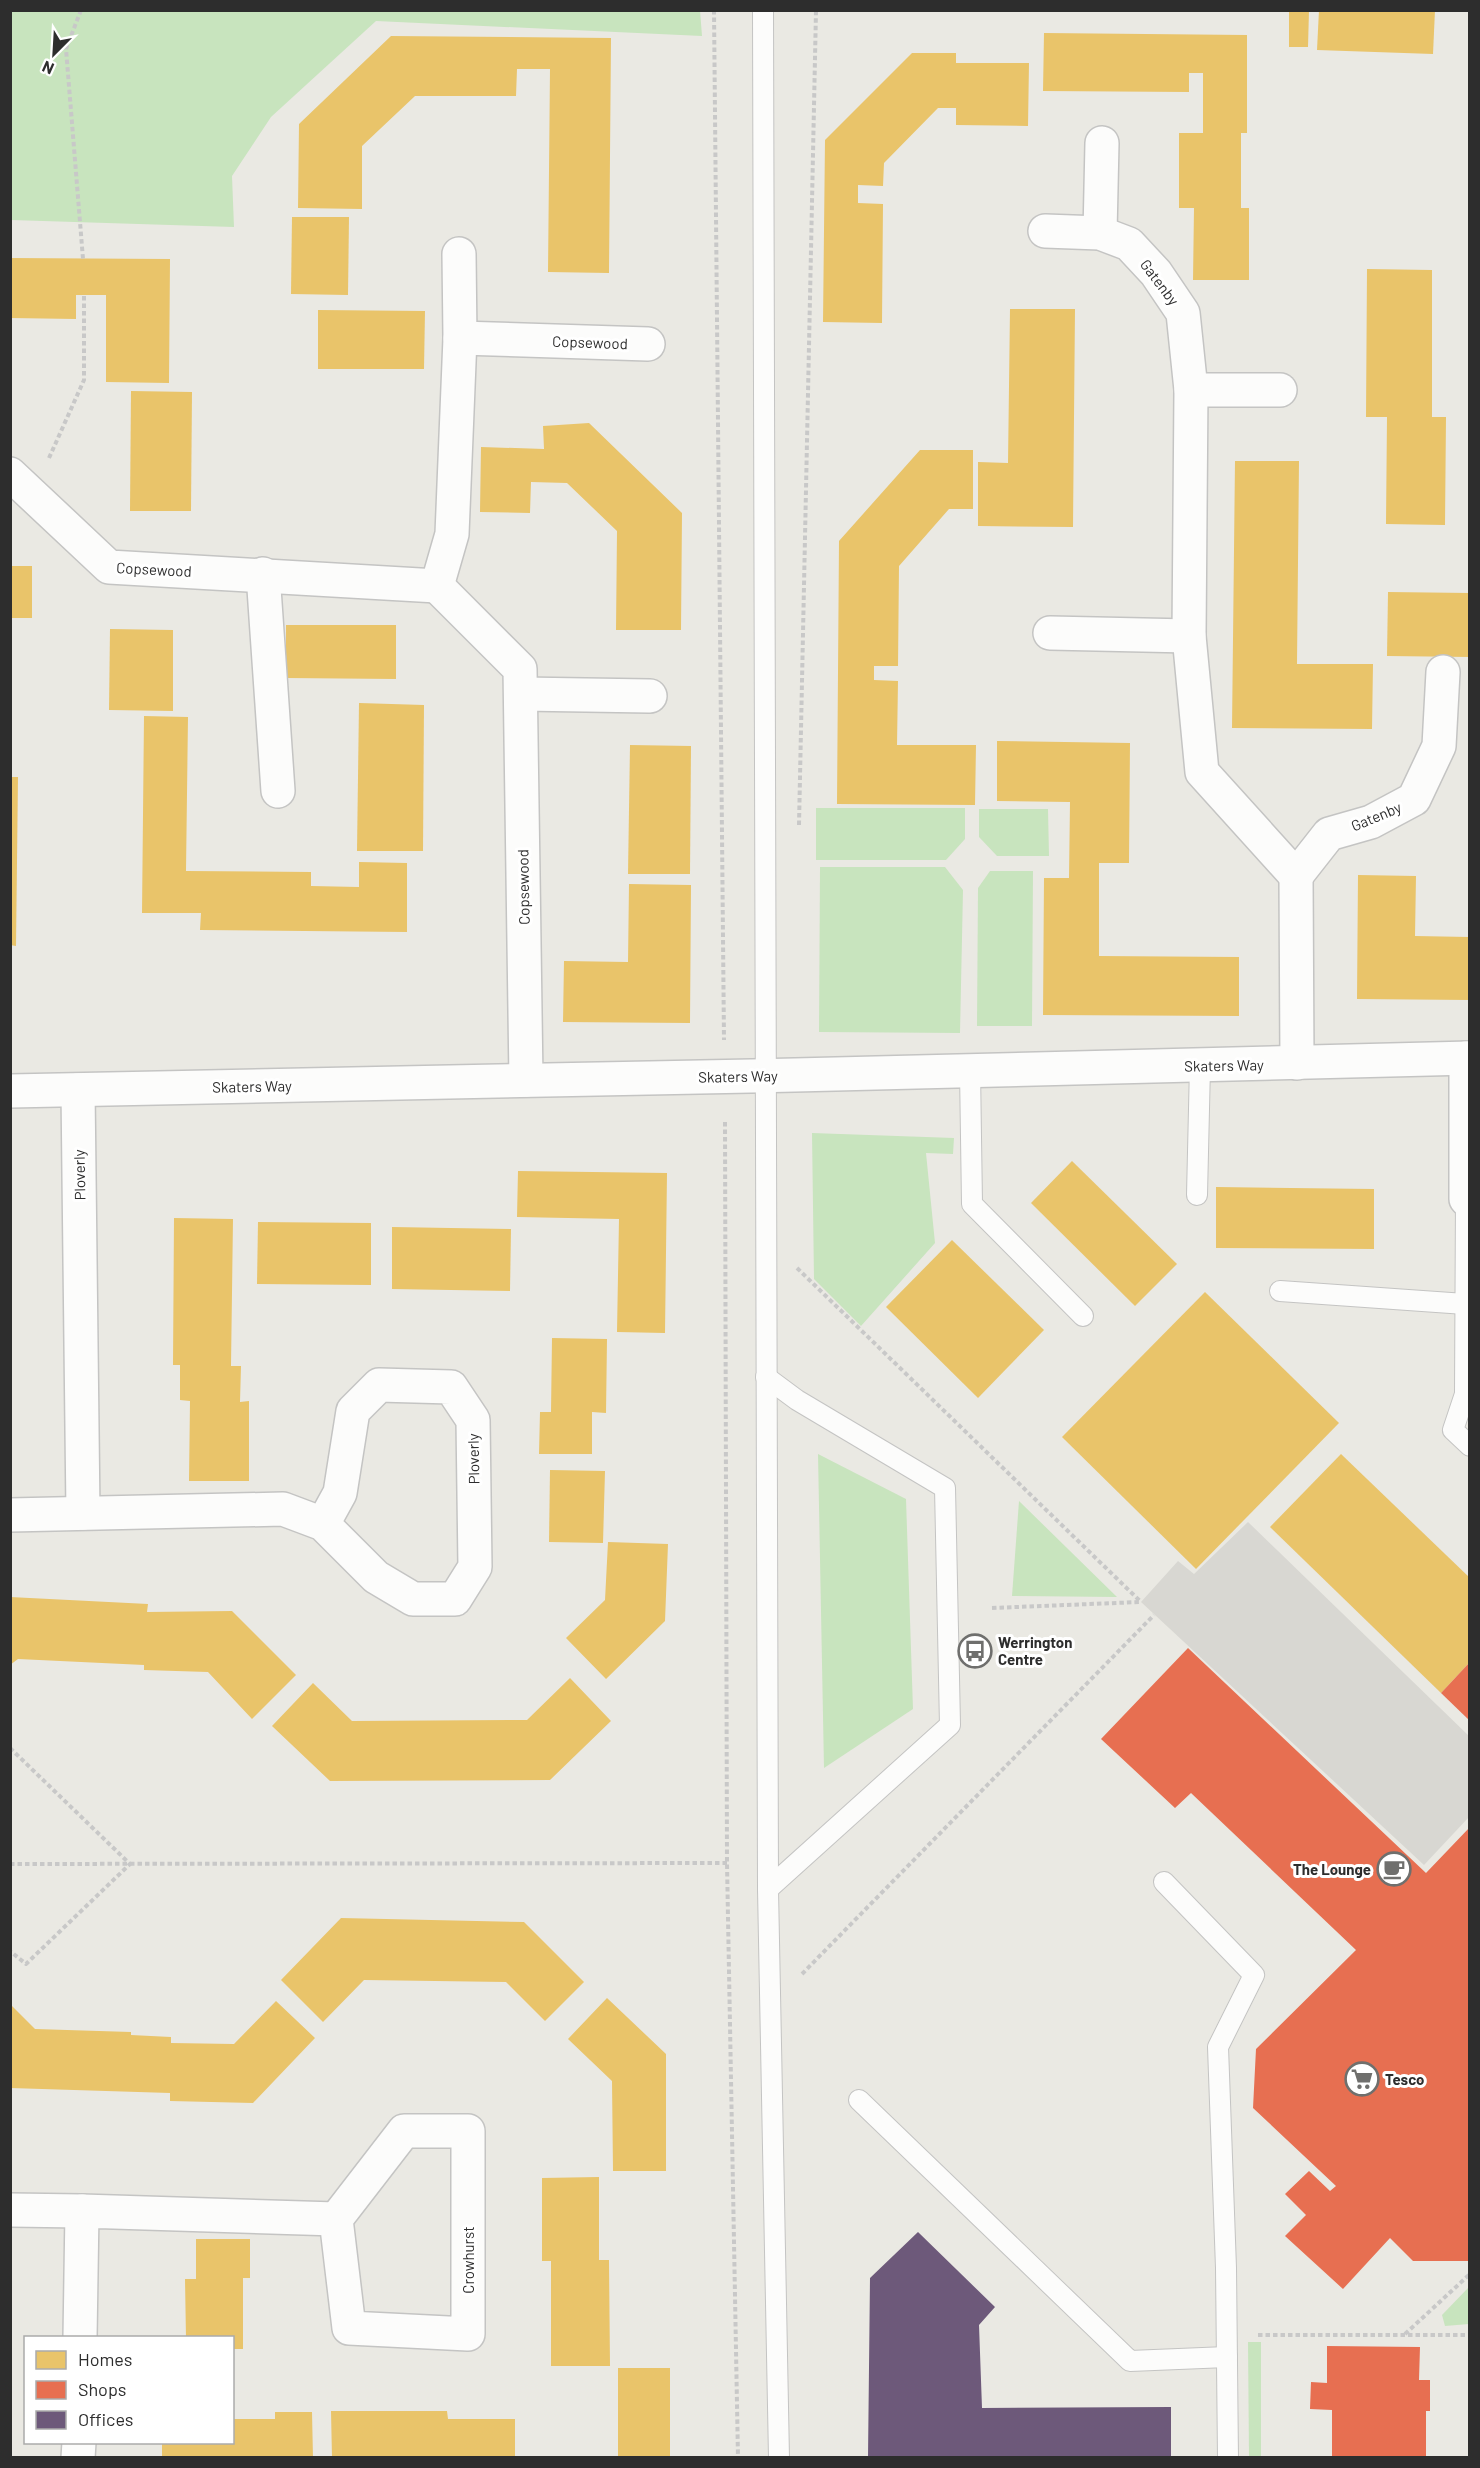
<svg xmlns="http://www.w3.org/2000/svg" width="1480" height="2468" font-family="Barlow,sans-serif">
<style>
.green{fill:#c8e4be}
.plaza{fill:#d8d7d2}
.homes{fill:#e9c46a}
.shops{fill:#e76f51}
.offices{fill:#6d597a}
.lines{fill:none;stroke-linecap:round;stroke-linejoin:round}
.service-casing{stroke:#c4c4c3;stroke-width:22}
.minor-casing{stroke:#c4c4c3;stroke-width:36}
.path{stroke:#c8c8c8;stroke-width:4;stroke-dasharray:4.5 3;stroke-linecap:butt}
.service{stroke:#fcfcfb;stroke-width:20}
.minor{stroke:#fcfcfb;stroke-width:33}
.labels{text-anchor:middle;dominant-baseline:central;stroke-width:6;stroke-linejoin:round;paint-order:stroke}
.street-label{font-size:15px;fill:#2d2d2d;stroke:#fff}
.poi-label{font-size:15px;font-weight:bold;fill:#2d2d2d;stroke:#fff;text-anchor:start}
</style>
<rect width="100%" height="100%" fill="#eae9e3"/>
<!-- green -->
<g class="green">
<path d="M11,10H700L702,36L376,21L271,117L232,176L234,227L11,220Z"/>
<path d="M816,808H965V839L946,860H816Z"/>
<path d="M979,809H1048L1049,856H997L979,837Z"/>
<path d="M820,867H945L963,890L960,1033L819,1032Z"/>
<path d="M990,871H1033L1032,1026H977L978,888Z"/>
<path d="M812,1133L954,1138L953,1154L926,1153L935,1243L861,1326L814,1279Z"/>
<path d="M818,1454L906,1499L913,1709L824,1768Z"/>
<path d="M1019,1501L1117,1597L1012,1596Z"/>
<path d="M1469,2287V2324L1445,2326L1442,2315Z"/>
<path d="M1248,2342H1261V2457H1249Z"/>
</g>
<!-- plaza -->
<path class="plaza" d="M1248,1522L1469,1736V1817L1424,1865L1141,1602L1178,1561L1194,1574Z"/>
<!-- homes -->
<g class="homes">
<path d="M1289,10H1309L1308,47H1289Z"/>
<path d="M1319,10H1435L1433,54L1317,50Z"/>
<path d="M1044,33L1247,35V133H1241V208H1249V280H1193L1194,208H1179V133H1203V73H1189V92L1043,91Z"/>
<path d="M391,36L611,38L609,273L548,272L550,69H517L516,96H415L362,146V209L298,208L299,124Z"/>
<path d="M912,53H956V63H1029L1028,126L956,125V108H938L884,163L883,186L858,185V203L883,204L882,323L823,322L825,140Z"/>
<path d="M292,217H349L348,295L291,294Z"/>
<path d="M10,258L170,259L169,383L106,382V295H76V319L10,318Z"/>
<path d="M1367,269L1432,270V417H1446L1445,525L1386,524L1387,417H1366Z"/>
<path d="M1010,309H1075L1073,527L978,526V462L1008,463Z"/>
<path d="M318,310L425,311L424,369H318Z"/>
<path d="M131,391L192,392L191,511H130Z"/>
<path d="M589,423L682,513L681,630H616L617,531L567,483L531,482L530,513L480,512L481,447L544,449L543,426Z"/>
<path d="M920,450H973V509H949L899,566L898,666H874V680L898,681L897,745H976L975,805L837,804L839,541Z"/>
<path d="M1235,461H1299L1297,664H1373L1372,729L1232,728Z"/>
<rect x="10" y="566" width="22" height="52"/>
<path d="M1388,592L1470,593V657L1387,656Z"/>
<path d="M286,625H396V679L286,678Z"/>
<path d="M110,629L173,630V711L109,710Z"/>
<path d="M359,703L424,705L423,851H357Z"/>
<path d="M144,716L188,717L186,871L311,872V886L359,887V862L407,863V932L200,930L201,913H142Z"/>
<path d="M997,741L1130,743L1129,863H1099V956L1239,957V1016L1043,1015L1044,878H1069L1070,802L997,801Z"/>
<path d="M630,745L691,746L690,874H628Z"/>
<path d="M10,777H18L16,946L10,945Z"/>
<path d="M1358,875L1416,876L1415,936L1470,937V1000L1357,999Z"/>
<path d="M629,884L691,885L690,1023L563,1022L564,961L628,962Z"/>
<path d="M1072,1161L1177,1264L1135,1306L1031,1203Z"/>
<path d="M518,1171L667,1173L665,1333L617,1332L619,1219L517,1217Z"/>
<path d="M1216,1187L1374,1189V1249L1216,1248Z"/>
<path d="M174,1218L233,1219L231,1366H241L240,1402L249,1401V1481H189L190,1401L180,1400V1365H173Z"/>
<path d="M258,1222L371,1223V1285L257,1284Z"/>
<path d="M392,1227L511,1229L510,1291L392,1289Z"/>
<path d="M952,1240L1044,1330L978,1398L886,1307Z"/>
<path d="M1205,1292L1339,1423L1196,1569L1062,1437Z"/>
<path d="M552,1338L607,1339L606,1413L592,1412V1454H539L540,1412H551Z"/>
<path d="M1341,1454L1470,1578V1662L1441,1693L1270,1527Z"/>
<path d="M550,1470L605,1471L603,1543L549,1542Z"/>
<path d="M608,1542L668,1544L665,1621L606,1679L566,1638L605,1600Z"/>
<path d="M10,1597L148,1604L147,1612L232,1611L296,1675L252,1719L208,1672L144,1670V1665L18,1659L10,1665Z"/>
<path d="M570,1678L611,1721L550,1780L330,1781L272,1726L313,1683L352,1721L527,1720Z"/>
<path d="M341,1918L524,1922L584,1982L545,2021L506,1982L364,1980L323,2022L281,1980Z"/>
<path d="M607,1998L666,2054V2171H613L612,2081L568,2039Z"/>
<path d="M276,2001L315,2038L253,2103L170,2101V2093L10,2088V2004L35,2029L131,2032V2035L171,2037V2043L234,2044Z"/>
<path d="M599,2177V2260H609L610,2366H551V2261H542V2178Z"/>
<path d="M196,2239H250V2278H243V2349H232V2338H186L185,2279H196Z"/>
<rect x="618" y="2368" width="52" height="90"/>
<path d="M331,2411H447L448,2419H515V2458H332Z"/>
<path d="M275,2412H312L313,2458H162V2442H232V2419H275Z"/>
</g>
<!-- shops -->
<g class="shops">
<path d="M1188,1648L1426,1873L1470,1827V2261H1413L1390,2238L1343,2289L1285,2236L1306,2215L1285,2194L1309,2171L1330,2191L1336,2186L1253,2108L1256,2049L1356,1950L1191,1793L1175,1808L1101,1739Z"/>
<path d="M1470,1662V1721L1441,1693Z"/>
<path d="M1327,2346L1420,2347L1419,2380H1430V2411H1426V2458H1332V2410L1310,2409L1311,2382L1327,2383Z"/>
</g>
<!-- offices -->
<path class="offices" d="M918,2232L995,2307L979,2325L982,2408L1171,2407V2458H868L870,2278Z"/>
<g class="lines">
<defs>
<g id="service">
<path d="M763,10L768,1889L779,2458"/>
<path d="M970,1070L972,1204L1083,1316"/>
<path d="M1197,1195L1200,1066"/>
<path d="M1466,1199L1465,1394L1453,1430L1470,1446"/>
<path d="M1280,1291L1465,1304"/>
<path d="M766,1377L797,1400L945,1488L950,1725L768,1889"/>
<path d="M1164,1882L1254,1975L1218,2047L1226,2268L1228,2458"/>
<path d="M859,2100L1130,2361L1227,2357"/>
</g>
<g id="minor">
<path d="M1045,231L1100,233L1129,244L1156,273L1183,313L1191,390L1189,636L1202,772L1296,876L1329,834L1371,822L1414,799L1439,746L1443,672"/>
<path d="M1100,233L1102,143"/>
<path d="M460,338L648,344"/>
<path d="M1191,390H1280"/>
<path d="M10,474L109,567L437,586L452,534L460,338L459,254"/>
<path d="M263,574L278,791"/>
<path d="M437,586L520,669L526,1080"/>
<path d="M1050,633L1189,636"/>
<path d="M521,694L650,696"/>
<path d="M1296,876L1297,1063"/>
<path d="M1466,1058V1199L1470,1203"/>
<path d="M78,1090L83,1513"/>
<path d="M10,1091L795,1075L1470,1058"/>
<path d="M10,1515L283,1509L323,1524L376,1577L413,1599H455L475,1567L473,1420L451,1387L379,1385L353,1411L340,1493L323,1524"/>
<path d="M404,2131H468V2334L349,2328L336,2219Z"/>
<path d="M10,2210L82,2211"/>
<path d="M80,2338L82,2211L336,2219"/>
<path d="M78,2458L79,2442"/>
</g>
</defs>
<!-- service casing -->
<use href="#service" class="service-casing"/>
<!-- minor casing -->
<use href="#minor" class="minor-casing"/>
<!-- path -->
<g class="path">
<path d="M81,10L66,49L83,259"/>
<path d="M714,10L724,1040"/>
<path d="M49,458L84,380V295"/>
<path d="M799,825L816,10"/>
<path d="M725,1122L727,1863L738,2458"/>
<path d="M797,1268L1141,1602"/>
<path d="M992,1608L1140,1602"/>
<path d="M10,1748L130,1864L26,1964L10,1951"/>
<path d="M10,1864L727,1863"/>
<path d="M802,1974L1154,1615"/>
<path d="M1405,2334L1470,2274"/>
<path d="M1258,2335H1470"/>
</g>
<!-- service -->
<use href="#service" class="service"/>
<!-- minor -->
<use href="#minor" class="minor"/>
</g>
<!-- icons -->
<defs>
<symbol id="bus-ring" viewBox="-11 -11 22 22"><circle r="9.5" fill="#fff" stroke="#6f6f6d" stroke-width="1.5"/><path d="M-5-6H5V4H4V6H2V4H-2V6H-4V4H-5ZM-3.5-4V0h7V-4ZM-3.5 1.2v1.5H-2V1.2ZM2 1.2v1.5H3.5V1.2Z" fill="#6f6f6d"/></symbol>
<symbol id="cafe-ring" viewBox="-11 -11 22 22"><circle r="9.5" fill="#fff" stroke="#6f6f6d" stroke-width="1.5"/><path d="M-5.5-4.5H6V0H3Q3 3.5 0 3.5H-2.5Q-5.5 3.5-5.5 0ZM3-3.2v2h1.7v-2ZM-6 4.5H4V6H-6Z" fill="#6f6f6d"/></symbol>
<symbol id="supermarket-ring" viewBox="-11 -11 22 22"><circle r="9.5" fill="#fff" stroke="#6f6f6d" stroke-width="1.5"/><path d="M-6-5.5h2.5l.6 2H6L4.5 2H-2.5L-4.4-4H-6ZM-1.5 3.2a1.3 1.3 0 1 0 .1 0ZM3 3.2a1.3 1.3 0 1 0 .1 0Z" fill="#6f6f6d"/></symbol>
</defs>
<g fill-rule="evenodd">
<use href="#bus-ring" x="956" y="1632" width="38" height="38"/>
<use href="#cafe-ring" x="1375" y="1850" width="38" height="38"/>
<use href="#supermarket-ring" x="1343" y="2060" width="38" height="38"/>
</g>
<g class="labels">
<!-- street labels -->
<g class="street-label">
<text transform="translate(1160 282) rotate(53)">Gatenby</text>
<text transform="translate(590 342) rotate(2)">Copsewood</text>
<text transform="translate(154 569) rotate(3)">Copsewood</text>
<text transform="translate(1376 816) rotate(-23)">Gatenby</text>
<text transform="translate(523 887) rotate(-91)">Copsewood</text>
<text transform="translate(1224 1065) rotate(-1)">Skaters Way</text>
<text transform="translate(738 1076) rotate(-1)">Skaters Way</text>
<text transform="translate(252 1086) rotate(-1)">Skaters Way</text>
<text transform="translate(79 1175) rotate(-91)">Ploverly</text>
<text transform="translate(473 1459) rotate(-91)">Ploverly</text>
<text transform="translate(468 2260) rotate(-90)">Crowhurst</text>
</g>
<!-- poi labels -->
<g class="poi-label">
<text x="998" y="1642">Werrington<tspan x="998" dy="17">Centre</tspan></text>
<text x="1371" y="1869" text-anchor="end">The Lounge</text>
<text x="1385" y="2079">Tesco</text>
</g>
</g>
<!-- border -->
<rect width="1480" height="2468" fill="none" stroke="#2d2d2d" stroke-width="24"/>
<!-- legend -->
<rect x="24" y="2336" width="210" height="108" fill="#ffffff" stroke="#ababab" stroke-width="1.5"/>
<rect x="36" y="2351" width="30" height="18" fill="#e9c46a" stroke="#ababab" stroke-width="1.5"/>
<text x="78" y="2366" font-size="18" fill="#2d2d2d">Homes</text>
<rect x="36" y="2381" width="30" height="18" fill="#e76f51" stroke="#ababab" stroke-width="1.5"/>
<text x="78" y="2396" font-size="18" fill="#2d2d2d">Shops</text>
<rect x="36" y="2411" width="30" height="18" fill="#6d597a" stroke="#ababab" stroke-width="1.5"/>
<text x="78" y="2426" font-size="18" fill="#2d2d2d">Offices</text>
<!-- north arrow -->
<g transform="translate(54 54) rotate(204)" stroke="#ffffff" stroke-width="4.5" paint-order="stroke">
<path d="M0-4.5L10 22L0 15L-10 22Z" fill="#2d2d2d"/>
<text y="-9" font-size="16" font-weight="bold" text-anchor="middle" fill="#2d2d2d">N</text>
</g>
</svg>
